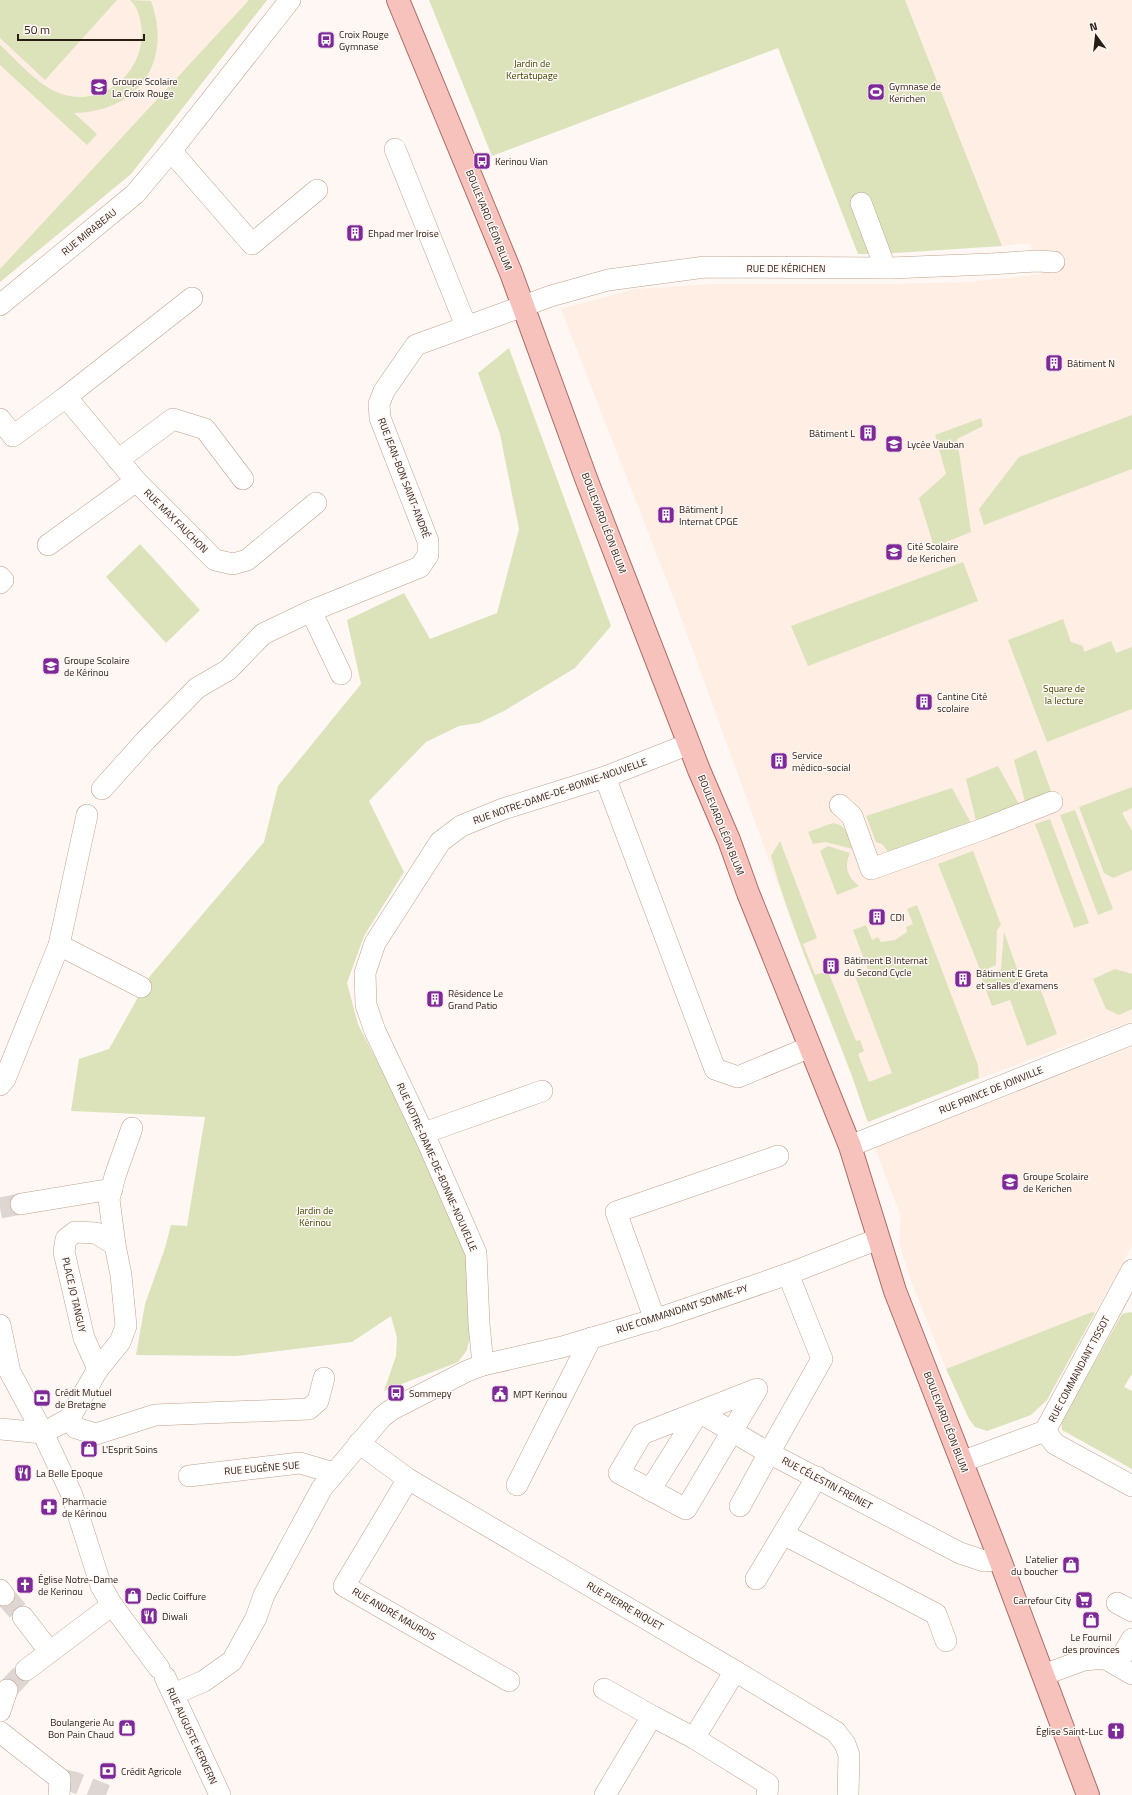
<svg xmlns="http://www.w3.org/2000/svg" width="1132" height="1795" font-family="'Titillium Web',sans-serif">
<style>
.built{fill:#feeee4}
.green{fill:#dce3bb}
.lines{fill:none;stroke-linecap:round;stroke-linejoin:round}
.minor-tunnel{stroke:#ded6d2;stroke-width:21;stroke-dasharray:21 10;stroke-linecap:butt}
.minor-casing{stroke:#c1a18d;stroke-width:22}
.major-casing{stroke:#ab6d65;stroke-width:24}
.minor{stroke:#fff;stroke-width:21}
.major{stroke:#f7c1bc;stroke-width:22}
.labels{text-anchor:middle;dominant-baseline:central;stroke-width:3;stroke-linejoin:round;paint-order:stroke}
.poi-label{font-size:10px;fill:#281c15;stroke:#fef7f3;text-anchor:start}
.park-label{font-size:10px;fill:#414705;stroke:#fef7f3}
.street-label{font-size:10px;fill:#281c15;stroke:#fef7f3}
</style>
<rect width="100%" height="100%" fill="#fef7f3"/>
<!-- built -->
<g class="built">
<path d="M0,0H267L131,174L0,282Z"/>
<path d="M905,0H1132V1021L954,1088L868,1122L852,1077L800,945L675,601L561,309L635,289L713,284H898L970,282L1042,274L1030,243L1002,246Z"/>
<path d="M1132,1047V1246L1095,1313L1092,1312L946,1369L910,1278L899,1243L901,1216L875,1148Z"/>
</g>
<!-- green -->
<g class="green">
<path d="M0,0H117L45,80L0,38Z"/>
<path d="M130,0L151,1C173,61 139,112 74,113L97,134L87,145L0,65V45C18,61 36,84 59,93C103,110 148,70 141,25C140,16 137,6 130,0Z"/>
<path d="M249,0H267L131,174L0,282V269Z"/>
<path d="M429,0H905L1002,246L880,254H858L778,48L492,156Z"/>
<path d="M509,348L611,626L575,668L504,711L479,723L459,726L426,742L369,801L404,872L364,936L347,983L358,1024L458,1220L471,1261L470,1337L467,1350L458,1362L384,1391L396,1356L397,1338L391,1316L352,1342L237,1356L136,1355L145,1304L165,1248L171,1225L187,1226L205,1117L71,1111L79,1059L109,1049L150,976L264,842L278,786L361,684L347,620L404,593L430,639L497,613L519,529L500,434L478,373Z"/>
<path d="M1132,415V469L984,525L979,509L1019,457Z"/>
<path d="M981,418L983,426L957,439L971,532L934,547L919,498L946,474L935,435Z"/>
<path d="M140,544L200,610L166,643L106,577Z"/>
<path d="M963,562L978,601L808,666L791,626Z"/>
<path d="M1063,619L1071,642L1083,646L1084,652L1111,641L1116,653L1132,647V709L1047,742L1008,640Z"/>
<path d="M1036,750L1051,791L1025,802L1014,760Z"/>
<path d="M998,766L1019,804L976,821L966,779Z"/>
<path d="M1132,787V808L1122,813L1132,831V870L1113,878L1104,873L1079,807Z"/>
<path d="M952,788L971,823L890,854L882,844L876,842L866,816Z"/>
<path d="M1075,810L1113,909L1098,915L1060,815Z"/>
<path d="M1050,819L1089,923L1074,928L1035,824Z"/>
<path d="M833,823C847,825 848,836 853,849L825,842L813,844L808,832Z"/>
<path d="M780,841L817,938L803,944L815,975L828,971L856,1041L860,1040L864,1051L858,1054L869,1082L892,1073L855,976L868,970L853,930L866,925L872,940L878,937L881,942L895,940L907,932L906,927L913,924L907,909L917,905L978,1065L979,1078L868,1122C862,1107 858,1092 852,1076C825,1003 792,932 771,856Z"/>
<path d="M828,846L850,853C844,866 847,877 859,886L837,895L820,851Z"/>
<path d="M973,851L1001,925L997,930L996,965L981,972L938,864Z"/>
<path d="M1004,932L1025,991L1040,988L1057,1034L1027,1046L1010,1000L992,1006L981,977L1001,969Z"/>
<path d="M1115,969L1132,974V1009L1119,1015L1106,1009L1093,979Z"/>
<path d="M1092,1312L1095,1313L1047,1400L1031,1415L987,1431L975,1427L969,1419L946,1369Z"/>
<path d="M1130,1312L1132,1313V1374L1124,1387L1132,1391V1469L1062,1430L1061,1423L1122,1314Z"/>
</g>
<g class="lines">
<!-- minor-tunnel -->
<g class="minor-tunnel">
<path d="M0,1208L21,1204"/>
<path d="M4,1595L23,1617"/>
<path d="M7,1690L26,1670"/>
<path d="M60,1779L74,1782L106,1795"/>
</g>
<defs>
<g id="minor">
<path d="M395,149L466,326"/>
<path d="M171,151L252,244L317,190"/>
<path d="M861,203L885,267"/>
<path d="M0,305L135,194L171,151L290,0"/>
<path d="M66,397L192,298"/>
<path d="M0,419L13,436L66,397L136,481L48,545"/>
<path d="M118,460L173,419L205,429L243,479"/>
<path d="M136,481L215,560L233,564L247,560L316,503"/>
<path d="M0,577L3,580L0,583"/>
<path d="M311,611L341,674"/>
<path d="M605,777L715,1069L738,1077L810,1047"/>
<path d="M102,789L146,740L197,688L228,670L263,634L311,611L420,567L428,555V541L380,418L379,404L384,391L416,345L551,296L608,280L705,267L890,268L990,264L1037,261L1054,262"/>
<path d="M840,805L852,816L871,869L986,828L1052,802"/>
<path d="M59,945L141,987"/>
<path d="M0,1085L5,1079L59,945L87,815"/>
<path d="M424,1133L542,1091"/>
<path d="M850,1146L1132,1034"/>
<path d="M21,1204L112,1189"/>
<path d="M75,1232L96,1233L115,1245L121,1275L126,1326L120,1342L98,1369L84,1338L64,1252L66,1239Z"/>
<path d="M115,1245L109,1199L115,1176L132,1128"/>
<path d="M788,1274L822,1359L769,1453L960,1553L984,1561L1000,1560"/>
<path d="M655,1320L616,1212L778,1156"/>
<path d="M0,1325L10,1372L43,1433L72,1495L101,1586L112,1605L159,1668"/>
<path d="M483,1365L479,1324L476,1253L428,1143L375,1031L366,1005L365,973L375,943L440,842L461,826L503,809L605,777L689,744"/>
<path d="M757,1389L686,1509L619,1473L642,1434Z"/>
<path d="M69,1419L76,1428L96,1434L155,1415L309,1409L318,1401L324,1378"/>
<path d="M0,1429L43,1433L69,1419L98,1369"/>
<path d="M1045,1431L1055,1444L1132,1486"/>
<path d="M359,1443L408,1479L735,1671L836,1732L845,1744L849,1755L848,1795"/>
<path d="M961,1462L1045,1431L1132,1270"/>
<path d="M189,1476L300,1463L334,1473"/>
<path d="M408,1479L344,1586L509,1681"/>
<path d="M517,1485L591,1338"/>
<path d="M650,1490L699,1412L769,1453L740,1506"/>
<path d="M783,1534L936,1614L946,1641"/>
<path d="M756,1579L817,1477"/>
<path d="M0,1590L4,1595"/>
<path d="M1117,1603L1132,1611"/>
<path d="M23,1617L50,1652"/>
<path d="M1117,1665L1132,1639"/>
<path d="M26,1670L112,1605"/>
<path d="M1043,1675L1084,1660L1104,1658L1132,1674"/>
<path d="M165,1677L220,1795"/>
<path d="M604,1689L652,1716"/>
<path d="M174,1694L204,1681L232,1661L256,1618L264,1595L322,1488L382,1417L391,1410L467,1371L483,1365L562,1347L666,1316L788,1274L878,1239"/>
<path d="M0,1711L7,1690"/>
<path d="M0,1732L60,1779L59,1795"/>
<path d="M694,1738L735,1671"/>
<path d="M605,1795L652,1716L694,1738L768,1784L767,1795"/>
</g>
<path id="major" d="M398,0L511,273L587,481L699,770L729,840L748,893L850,1146L895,1291L1000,1560L1088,1795"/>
</defs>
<!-- minor casing -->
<use href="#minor" class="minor-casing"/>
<!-- major casing -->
<use href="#major" class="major-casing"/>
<!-- minor -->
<use href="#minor" class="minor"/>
<!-- major -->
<use href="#major" class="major"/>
</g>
<!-- icons -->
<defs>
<symbol id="bus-square" viewBox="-11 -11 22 22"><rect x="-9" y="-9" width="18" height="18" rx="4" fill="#7e2998" stroke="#fef7f3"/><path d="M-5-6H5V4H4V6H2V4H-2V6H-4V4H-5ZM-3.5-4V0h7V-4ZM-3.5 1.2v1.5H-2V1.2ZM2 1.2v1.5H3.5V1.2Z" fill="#fff"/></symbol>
<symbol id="school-square" viewBox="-11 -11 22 22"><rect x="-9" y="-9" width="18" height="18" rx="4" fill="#7e2998" stroke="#fef7f3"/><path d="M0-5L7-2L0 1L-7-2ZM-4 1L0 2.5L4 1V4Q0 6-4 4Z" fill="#fff"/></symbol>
<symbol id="stadium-square" viewBox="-11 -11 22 22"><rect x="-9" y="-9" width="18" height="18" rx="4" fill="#7e2998" stroke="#fef7f3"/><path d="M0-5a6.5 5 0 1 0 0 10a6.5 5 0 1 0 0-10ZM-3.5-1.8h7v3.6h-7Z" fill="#fff"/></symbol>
<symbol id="building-square" viewBox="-11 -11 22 22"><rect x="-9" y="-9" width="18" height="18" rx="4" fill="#7e2998" stroke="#fef7f3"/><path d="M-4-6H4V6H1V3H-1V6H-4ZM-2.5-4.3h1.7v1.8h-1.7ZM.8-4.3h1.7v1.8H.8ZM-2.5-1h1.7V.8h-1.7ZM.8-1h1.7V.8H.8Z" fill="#fff"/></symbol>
<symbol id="civic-square" viewBox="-11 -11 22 22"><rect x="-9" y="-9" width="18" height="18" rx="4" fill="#7e2998" stroke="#fef7f3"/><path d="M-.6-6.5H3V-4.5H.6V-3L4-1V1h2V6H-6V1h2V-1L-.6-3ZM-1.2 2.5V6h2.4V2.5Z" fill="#fff"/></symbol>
<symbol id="bank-square" viewBox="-11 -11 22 22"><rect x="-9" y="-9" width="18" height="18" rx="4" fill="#7e2998" stroke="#fef7f3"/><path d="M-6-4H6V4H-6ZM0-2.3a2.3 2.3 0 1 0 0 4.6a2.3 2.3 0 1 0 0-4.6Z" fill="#fff"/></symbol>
<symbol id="shop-square" viewBox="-11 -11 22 22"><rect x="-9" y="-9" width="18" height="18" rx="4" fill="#7e2998" stroke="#fef7f3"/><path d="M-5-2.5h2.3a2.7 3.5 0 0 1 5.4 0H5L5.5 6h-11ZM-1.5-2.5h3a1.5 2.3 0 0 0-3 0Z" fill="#fff"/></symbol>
<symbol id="restaurant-square" viewBox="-11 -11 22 22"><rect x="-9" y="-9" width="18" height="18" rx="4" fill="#7e2998" stroke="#fef7f3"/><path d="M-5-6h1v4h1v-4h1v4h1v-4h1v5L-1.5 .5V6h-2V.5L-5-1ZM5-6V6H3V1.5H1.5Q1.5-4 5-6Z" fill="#fff"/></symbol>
<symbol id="pharmacy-square" viewBox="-11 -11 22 22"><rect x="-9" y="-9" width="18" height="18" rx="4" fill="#7e2998" stroke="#fef7f3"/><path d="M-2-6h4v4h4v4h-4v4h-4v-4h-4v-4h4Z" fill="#fff"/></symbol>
<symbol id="church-square" viewBox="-11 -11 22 22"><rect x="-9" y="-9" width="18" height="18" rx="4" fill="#7e2998" stroke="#fef7f3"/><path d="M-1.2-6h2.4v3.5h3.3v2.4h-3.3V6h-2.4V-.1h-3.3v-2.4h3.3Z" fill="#fff"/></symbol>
<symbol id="supermarket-square" viewBox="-11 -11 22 22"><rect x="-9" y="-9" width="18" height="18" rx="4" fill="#7e2998" stroke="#fef7f3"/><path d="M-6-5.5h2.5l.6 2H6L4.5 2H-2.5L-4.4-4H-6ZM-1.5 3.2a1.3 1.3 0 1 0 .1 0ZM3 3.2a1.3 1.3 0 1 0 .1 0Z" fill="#fff"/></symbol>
</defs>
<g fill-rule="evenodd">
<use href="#bus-square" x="316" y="30" width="20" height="20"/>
<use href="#school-square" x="89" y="77" width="20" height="20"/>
<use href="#stadium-square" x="866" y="82" width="20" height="20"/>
<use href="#bus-square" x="472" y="151" width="20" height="20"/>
<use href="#building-square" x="345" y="223" width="20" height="20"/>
<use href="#building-square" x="1044" y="353" width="20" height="20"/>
<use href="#building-square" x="858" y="423" width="20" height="20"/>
<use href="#school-square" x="884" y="434" width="20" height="20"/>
<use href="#building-square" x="656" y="505" width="20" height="20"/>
<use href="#school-square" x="884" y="542" width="20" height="20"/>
<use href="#school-square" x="41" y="656" width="20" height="20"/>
<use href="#building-square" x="914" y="692" width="20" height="20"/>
<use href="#building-square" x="769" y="751" width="20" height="20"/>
<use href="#building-square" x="867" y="907" width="20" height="20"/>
<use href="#building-square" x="821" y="956" width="20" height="20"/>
<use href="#building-square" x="953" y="969" width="20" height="20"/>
<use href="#building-square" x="425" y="989" width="20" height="20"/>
<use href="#school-square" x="1000" y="1172" width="20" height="20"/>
<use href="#bus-square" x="386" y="1383" width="20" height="20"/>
<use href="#civic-square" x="490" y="1384" width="20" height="20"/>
<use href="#bank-square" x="32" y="1388" width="20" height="20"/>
<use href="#shop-square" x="79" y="1439" width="20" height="20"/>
<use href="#restaurant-square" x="13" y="1463" width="20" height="20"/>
<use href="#pharmacy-square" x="39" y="1497" width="20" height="20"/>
<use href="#shop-square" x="1061" y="1555" width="20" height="20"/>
<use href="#church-square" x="15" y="1575" width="20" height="20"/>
<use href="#shop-square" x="123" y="1586" width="20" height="20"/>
<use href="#supermarket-square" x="1074" y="1590" width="20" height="20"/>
<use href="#restaurant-square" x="139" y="1606" width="20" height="20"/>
<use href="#shop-square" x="1081" y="1610" width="20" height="20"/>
<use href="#shop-square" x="117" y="1718" width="20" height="20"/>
<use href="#church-square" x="1106" y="1721" width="20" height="20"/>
<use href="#bank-square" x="98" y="1761" width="20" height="20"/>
</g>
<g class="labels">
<!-- poi labels -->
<g class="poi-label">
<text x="339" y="34">Croix Rouge<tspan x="339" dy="12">Gymnase</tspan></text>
<text x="112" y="81">Groupe Scolaire<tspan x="112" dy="12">La Croix Rouge</tspan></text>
<text x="889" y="86">Gymnase de<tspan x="889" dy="12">Kerichen</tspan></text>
<text x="495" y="161">Kerinou Vian</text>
<text x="368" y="233">Ehpad mer Iroise</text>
<text x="1067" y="363">Bâtiment N</text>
<text x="855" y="433" text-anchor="end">Bâtiment L</text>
<text x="907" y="444">Lycée Vauban</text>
<text x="679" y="509">Bâtiment J<tspan x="679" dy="12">Internat CPGE</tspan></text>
<text x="907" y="546">Cité Scolaire<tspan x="907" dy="12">de Kerichen</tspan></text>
<text x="64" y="660">Groupe Scolaire<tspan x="64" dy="12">de Kérinou</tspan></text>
<text x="937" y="696">Cantine Cité<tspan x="937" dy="12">scolaire</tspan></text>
<text x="792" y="755">Service<tspan x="792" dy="12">médico-social</tspan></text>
<text x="890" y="917">CDI</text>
<text x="844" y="960">Bâtiment B Internat<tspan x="844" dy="12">du Second Cycle</tspan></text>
<text x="976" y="973">Bâtiment E Greta<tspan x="976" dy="12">et salles d'examens</tspan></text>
<text x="448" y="993">Résidence Le<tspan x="448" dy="12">Grand Patio</tspan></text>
<text x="1023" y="1176">Groupe Scolaire<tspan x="1023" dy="12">de Kerichen</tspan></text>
<text x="55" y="1392">Crédit Mutuel<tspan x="55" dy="12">de Bretagne</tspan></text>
<text x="409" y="1393">Sommepy</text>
<text x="513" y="1394">MPT Kerinou</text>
<text x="102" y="1449">L'Esprit Soins</text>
<text x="36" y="1473">La Belle Epoque</text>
<text x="62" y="1501">Pharmacie<tspan x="62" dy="12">de Kérinou</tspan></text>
<text x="1058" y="1559" text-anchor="end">L'atelier<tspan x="1058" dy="12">du boucher</tspan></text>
<text x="38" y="1579">Église Notre-Dame<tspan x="38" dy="12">de Kerinou</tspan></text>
<text x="146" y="1596">Declic Coiffure</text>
<text x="1071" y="1600" text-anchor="end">Carrefour City</text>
<text x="162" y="1616">Diwali</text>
<text x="1091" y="1637" text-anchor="middle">Le Fournil<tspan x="1091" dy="12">des provinces</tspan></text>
<text x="114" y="1722" text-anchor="end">Boulangerie Au<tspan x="114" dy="12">Bon Pain Chaud</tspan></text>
<text x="1103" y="1731" text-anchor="end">Église Saint-Luc</text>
<text x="121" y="1771">Crédit Agricole</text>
</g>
<!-- park labels -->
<g class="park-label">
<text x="532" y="63">Jardin de<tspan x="532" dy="12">Kertatupage</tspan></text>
<text x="1064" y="688">Square de<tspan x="1064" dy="12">la lecture</tspan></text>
<text x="315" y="1210">Jardin de<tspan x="315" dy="12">Kérinou</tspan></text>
</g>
<!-- street labels -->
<g class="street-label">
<text transform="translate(489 220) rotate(68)">BOULEVARD LÉON BLUM</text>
<text transform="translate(89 232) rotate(-39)">RUE MIRABEAU</text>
<text x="786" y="268">RUE DE KÉRICHEN</text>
<text transform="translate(404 478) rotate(69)">RUE JEAN-BON SAINT-ANDRÉ</text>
<text transform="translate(176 521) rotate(45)">RUE MAX FAUCHON</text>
<text transform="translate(604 523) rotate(69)">BOULEVARD LÉON BLUM</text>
<text transform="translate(560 791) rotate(-19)">RUE NOTRE-DAME-DE-BONNE-NOUVELLE</text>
<text transform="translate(721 825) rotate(68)">BOULEVARD LÉON BLUM</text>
<text transform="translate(991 1090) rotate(-22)">RUE PRINCE DE JOINVILLE</text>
<text transform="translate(437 1167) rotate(66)">RUE NOTRE-DAME-DE-BONNE-NOUVELLE</text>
<text transform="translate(74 1295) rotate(77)">PLACE JO TANGUY</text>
<text transform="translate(682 1309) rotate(-18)">RUE COMMANDANT SOMME-PY</text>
<text transform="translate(1079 1369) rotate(-62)">RUE COMMANDANT TISSOT</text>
<text transform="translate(946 1422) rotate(69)">BOULEVARD LÉON BLUM</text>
<text transform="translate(262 1468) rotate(-5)">RUE EUGÈNE SUE</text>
<text transform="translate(827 1483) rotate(28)">RUE CÉLESTIN FREINET</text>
<text transform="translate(625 1606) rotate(30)">RUE PIERRE RIQUET</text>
<text transform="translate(394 1614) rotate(30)">RUE ANDRÉ MAUROIS</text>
<text transform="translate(192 1736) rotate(65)">RUE AUGUSTE KERVERN</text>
</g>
</g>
<!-- north arrow -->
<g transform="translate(1096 36) rotate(345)" stroke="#fef7f3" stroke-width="3" paint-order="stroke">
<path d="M0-3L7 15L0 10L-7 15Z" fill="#281c15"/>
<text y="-6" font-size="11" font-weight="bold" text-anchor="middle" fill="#281c15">N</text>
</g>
<!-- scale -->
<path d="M18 34v6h126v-6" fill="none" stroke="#281c15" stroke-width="2"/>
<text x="24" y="34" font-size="12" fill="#281c15" stroke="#fef7f3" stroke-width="3" paint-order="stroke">50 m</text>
</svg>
